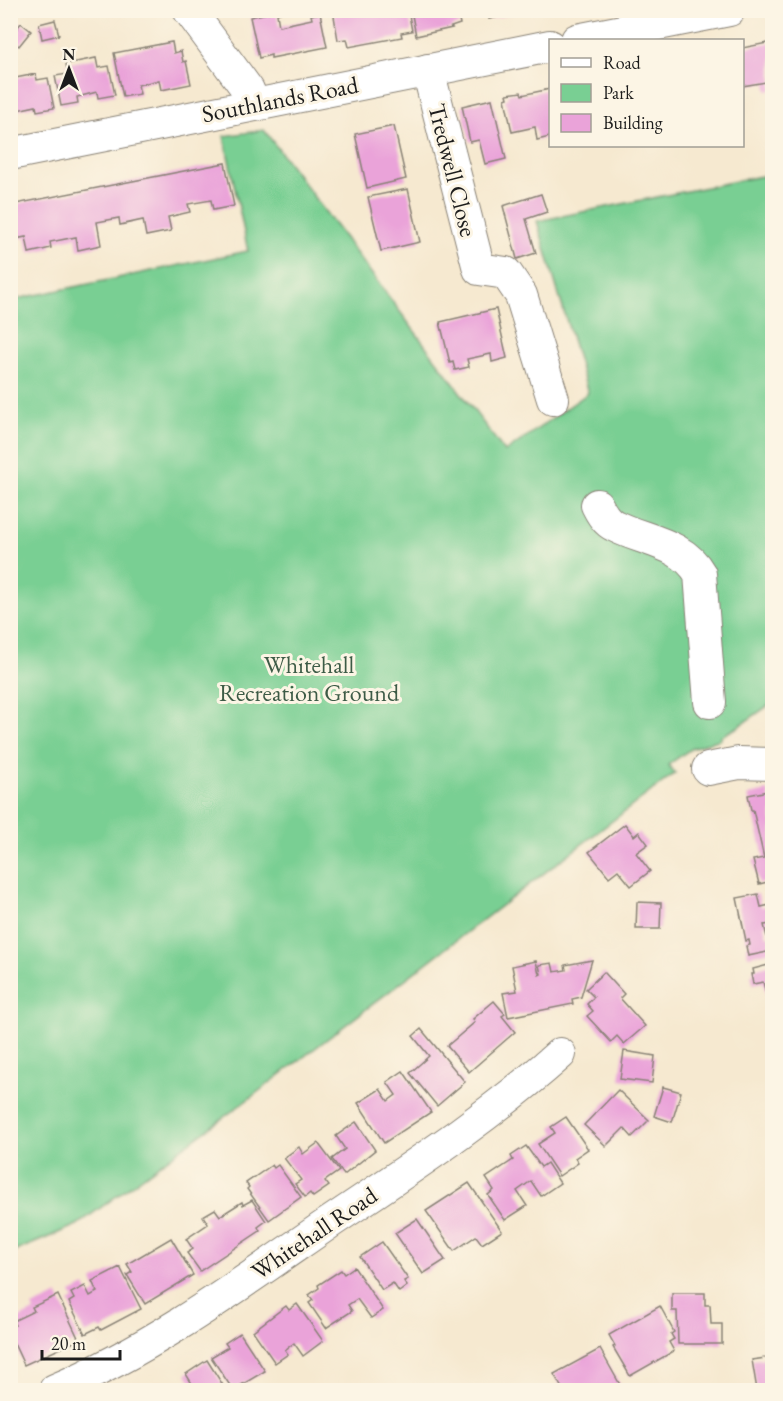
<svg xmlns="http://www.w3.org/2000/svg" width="783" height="1401" font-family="'EB Garamond',serif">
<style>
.green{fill:#79cf93;stroke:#4a7658;stroke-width:1.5}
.building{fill:#eaa3d9}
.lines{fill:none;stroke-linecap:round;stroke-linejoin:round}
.minor-casing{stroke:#898276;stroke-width:34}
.minor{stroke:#fff;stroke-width:32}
.labels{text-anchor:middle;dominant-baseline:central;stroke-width:6;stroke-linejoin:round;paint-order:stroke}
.street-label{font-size:24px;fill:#1c1c1c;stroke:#fcf5e5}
.park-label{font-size:24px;fill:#3d5b46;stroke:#fcf5e5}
</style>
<rect width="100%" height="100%" fill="#fcf5e5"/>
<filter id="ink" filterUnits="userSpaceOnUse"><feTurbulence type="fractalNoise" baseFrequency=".0167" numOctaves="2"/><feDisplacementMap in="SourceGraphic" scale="12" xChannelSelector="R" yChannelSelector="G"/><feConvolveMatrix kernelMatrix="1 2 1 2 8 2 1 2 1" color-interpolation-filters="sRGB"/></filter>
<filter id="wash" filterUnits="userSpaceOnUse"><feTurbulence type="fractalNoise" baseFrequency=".008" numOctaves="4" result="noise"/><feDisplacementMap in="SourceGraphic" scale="24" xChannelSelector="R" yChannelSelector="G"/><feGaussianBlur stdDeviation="1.35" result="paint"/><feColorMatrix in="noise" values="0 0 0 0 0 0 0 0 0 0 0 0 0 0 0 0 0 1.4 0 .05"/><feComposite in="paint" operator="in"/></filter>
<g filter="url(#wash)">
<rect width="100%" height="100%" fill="#f6e9d0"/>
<!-- green -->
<path class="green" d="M264,130L505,452L588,393L537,221L772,174V703L736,728L721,736V739L692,748L668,765L675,773L250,1098L77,1225L11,1253V300L248,251L224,136Z"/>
<g id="blocks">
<!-- building -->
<g class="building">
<path d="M268,10H287L277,14L279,26L312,19L311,15L320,13L327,47L271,58V55L259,58L250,17L268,13Z"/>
<path d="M333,10H408L412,31L401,33L402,37L349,47L347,39L338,40Z"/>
<path d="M411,10H457L460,24L451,27L452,28L416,36Z"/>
<path d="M472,10H521V12L489,19L488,14L474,17Z"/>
<path d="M55,20L59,35L42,39L39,24Z"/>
<path d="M21,23L31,31L19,46L10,39V37Z"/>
<path d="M172,42L174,53L181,51L183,62L186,61L191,84L161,90L159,80L138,85L140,94L123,97L114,53Z"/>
<path d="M772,42V90L767,91L766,82L742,86V48Z"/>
<path d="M96,58L98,68L109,66L115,95L98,98L97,92L77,97L78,103L61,106L55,76L68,74L66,64Z"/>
<path d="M36,74L37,80L48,78L54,108L37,111L36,106L17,110L18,115L10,117V79Z"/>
<path d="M550,89V137L537,140L535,127L512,132L505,99L508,98L507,94L521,92L522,95Z"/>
<path d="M492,99L506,159L485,164L479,140L470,142L462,106Z"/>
<path d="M394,126L406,179L367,188L355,134Z"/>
<path d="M225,163L234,206L213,210L211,200L188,204L190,212L168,217L171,231L146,236L143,220L120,225L119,218L97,222L101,245L78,250L76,237L50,242L51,248L29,253L26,237L10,240V205Z"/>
<path d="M408,189L420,242L381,251L368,197Z"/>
<path d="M541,194L547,212L526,219L536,253L517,259L503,206Z"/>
<path d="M496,309L507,358L492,362L491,354L467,359L469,367L455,370L453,362L450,363L440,322Z"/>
<path d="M768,791L770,801L772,797V881L759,884L753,860L764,858L753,810H751L748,795Z"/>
<path d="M625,824L634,836L639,832L648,844L636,853L650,871L631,886L618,870L609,877L589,852Z"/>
<path d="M758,894L761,907L770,905L772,924L764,925L767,937L770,936L772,951L748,956L746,946L750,945L749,940L746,941L737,898Z"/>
<path d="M637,902L661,903L660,929H636Z"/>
<path d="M592,960L581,997L572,999L573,1004L508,1017L503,993L517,991L512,966L536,961L539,975L541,974L539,965L552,963L554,972L566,970L565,965Z"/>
<path d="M772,964V1003L769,1004L763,982L753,984L751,974H754L753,969Z"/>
<path d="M604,972L624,994L620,998L645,1026L624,1044L617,1036L611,1042L587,1016L593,1011L587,1004L594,997L586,989Z"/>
<path d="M494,1001L505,1014L502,1016L515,1032L469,1072L447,1046L475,1022L473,1019Z"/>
<path d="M421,1029L465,1082L437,1106L410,1073L429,1056L413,1036Z"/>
<path d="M624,1051L655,1056L652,1083L620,1079Z"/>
<path d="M403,1071L431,1112L384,1143L358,1103L380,1089L388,1101L396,1095L387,1082Z"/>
<path d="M663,1087L681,1092L672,1122L654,1116Z"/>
<path d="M618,1090L649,1120L632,1137L624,1128L606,1146L584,1125Z"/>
<path d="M566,1117L588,1149L575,1158L578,1163L559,1176L538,1144L555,1133L551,1127Z"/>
<path d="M356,1122L375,1150L344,1175L332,1159L345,1149L336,1136Z"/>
<path d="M318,1143L339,1171L325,1181L329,1186L313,1197L310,1193L305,1197L295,1184L301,1180L284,1158L299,1147L303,1154Z"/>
<path d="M526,1146L541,1167L547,1163L560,1183L541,1196L531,1181L517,1191L527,1206L505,1220L488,1195L494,1190L486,1178L513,1160L511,1156Z"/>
<path d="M272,1165L274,1168L278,1165L301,1197L269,1220L247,1189L249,1187L246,1183Z"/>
<path d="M469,1183L502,1231L482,1244L476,1236L454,1251L426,1211Z"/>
<path d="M252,1200L266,1221L258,1227L260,1231L200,1271L187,1253L193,1249L186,1239L208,1224L203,1216L215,1209L220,1216L242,1202L243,1205Z"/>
<path d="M417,1219L445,1260L423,1274L395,1233Z"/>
<path d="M171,1238L193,1275L145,1304L127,1275L132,1272L127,1264Z"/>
<path d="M382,1242L408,1279L404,1281L407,1286L399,1292L393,1283L382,1290L360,1257Z"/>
<path d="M120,1267L141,1309L101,1330L99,1327L85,1334L69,1302L74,1299L71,1293L85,1286L90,1296L97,1292L92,1281Z"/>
<path d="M354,1267L383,1310L371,1318L357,1299L348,1305L352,1311L326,1328L309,1303L313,1300L309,1295L319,1288L318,1285L341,1270L344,1274Z"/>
<path d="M672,1293H705V1305H710L711,1324H722V1344H678L677,1311H672Z"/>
<path d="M58,1295L79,1340L24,1365L10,1335V1327L15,1325L13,1321L34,1311L32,1307Z"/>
<path d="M297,1304L323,1341L303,1356L294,1343L285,1350L288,1354L275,1363L253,1331L286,1306L289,1310Z"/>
<path d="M660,1306L674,1332L671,1334L674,1339L669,1342L674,1351L630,1376L613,1347L615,1346L609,1335Z"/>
<path d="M240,1333L265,1371L233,1390L211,1357L228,1347L225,1343Z"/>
<path d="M600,1349L623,1390H563L554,1374Z"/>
<path d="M772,1357V1390H757L752,1360Z"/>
<path d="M207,1360L226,1390H189L194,1387L186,1374Z"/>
</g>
</g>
</g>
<g filter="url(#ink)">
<use href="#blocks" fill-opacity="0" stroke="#898276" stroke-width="1.5"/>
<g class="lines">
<defs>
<g id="minor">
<path d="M189,10L248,90L254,104"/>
<path d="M577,40L729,10"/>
<path d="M428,70L479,269L506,273L521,295L553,399"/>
<path d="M10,154L550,46"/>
<path d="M597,505C601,513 606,522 615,526C644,541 683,543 700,574L710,702"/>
<path d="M708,769L739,763L772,764"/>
<path d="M55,1390C153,1348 239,1285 326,1225C406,1171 487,1119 560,1054"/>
</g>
</defs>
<!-- minor casing -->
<use href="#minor" class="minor-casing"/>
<!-- minor -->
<use href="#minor" class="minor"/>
</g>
</g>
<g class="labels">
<!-- street labels -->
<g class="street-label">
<text transform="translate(280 99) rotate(-11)">Southlands Road</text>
<text transform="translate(453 170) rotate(76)">Tredwell Close</text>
<text transform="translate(314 1233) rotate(-34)">Whitehall Road</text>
</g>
<!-- park labels -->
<g class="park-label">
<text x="309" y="664">Whitehall<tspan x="309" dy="28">Recreation Ground</tspan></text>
</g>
</g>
<!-- margin -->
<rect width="783" height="1401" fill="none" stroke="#fcf5e5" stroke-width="36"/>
<!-- legend -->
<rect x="549" y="39" width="195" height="108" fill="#fcf5e5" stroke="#a29e95" stroke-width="1.5"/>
<rect x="561" y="58" width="30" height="9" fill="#ffffff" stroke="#a29e95" stroke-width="1.5"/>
<text x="603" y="69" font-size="18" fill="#1c1c1c">Road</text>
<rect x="561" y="84" width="30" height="18" fill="#79cf93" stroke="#a29e95" stroke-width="1.5"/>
<text x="603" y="99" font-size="18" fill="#1c1c1c">Park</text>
<rect x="561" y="114" width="30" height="18" fill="#eaa3d9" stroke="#a29e95" stroke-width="1.5"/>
<text x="603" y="129" font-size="18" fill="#1c1c1c">Building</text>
<!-- north arrow -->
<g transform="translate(69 69)" stroke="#fcf5e5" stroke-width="4.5" paint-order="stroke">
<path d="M0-4.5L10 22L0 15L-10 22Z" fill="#1c1c1c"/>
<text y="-9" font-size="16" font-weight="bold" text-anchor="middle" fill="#1c1c1c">N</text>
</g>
<!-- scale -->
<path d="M42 1350v9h78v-9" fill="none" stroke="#1c1c1c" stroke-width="3"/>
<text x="51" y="1350" font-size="18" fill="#1c1c1c" stroke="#fcf5e5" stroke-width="4.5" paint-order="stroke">20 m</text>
</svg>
